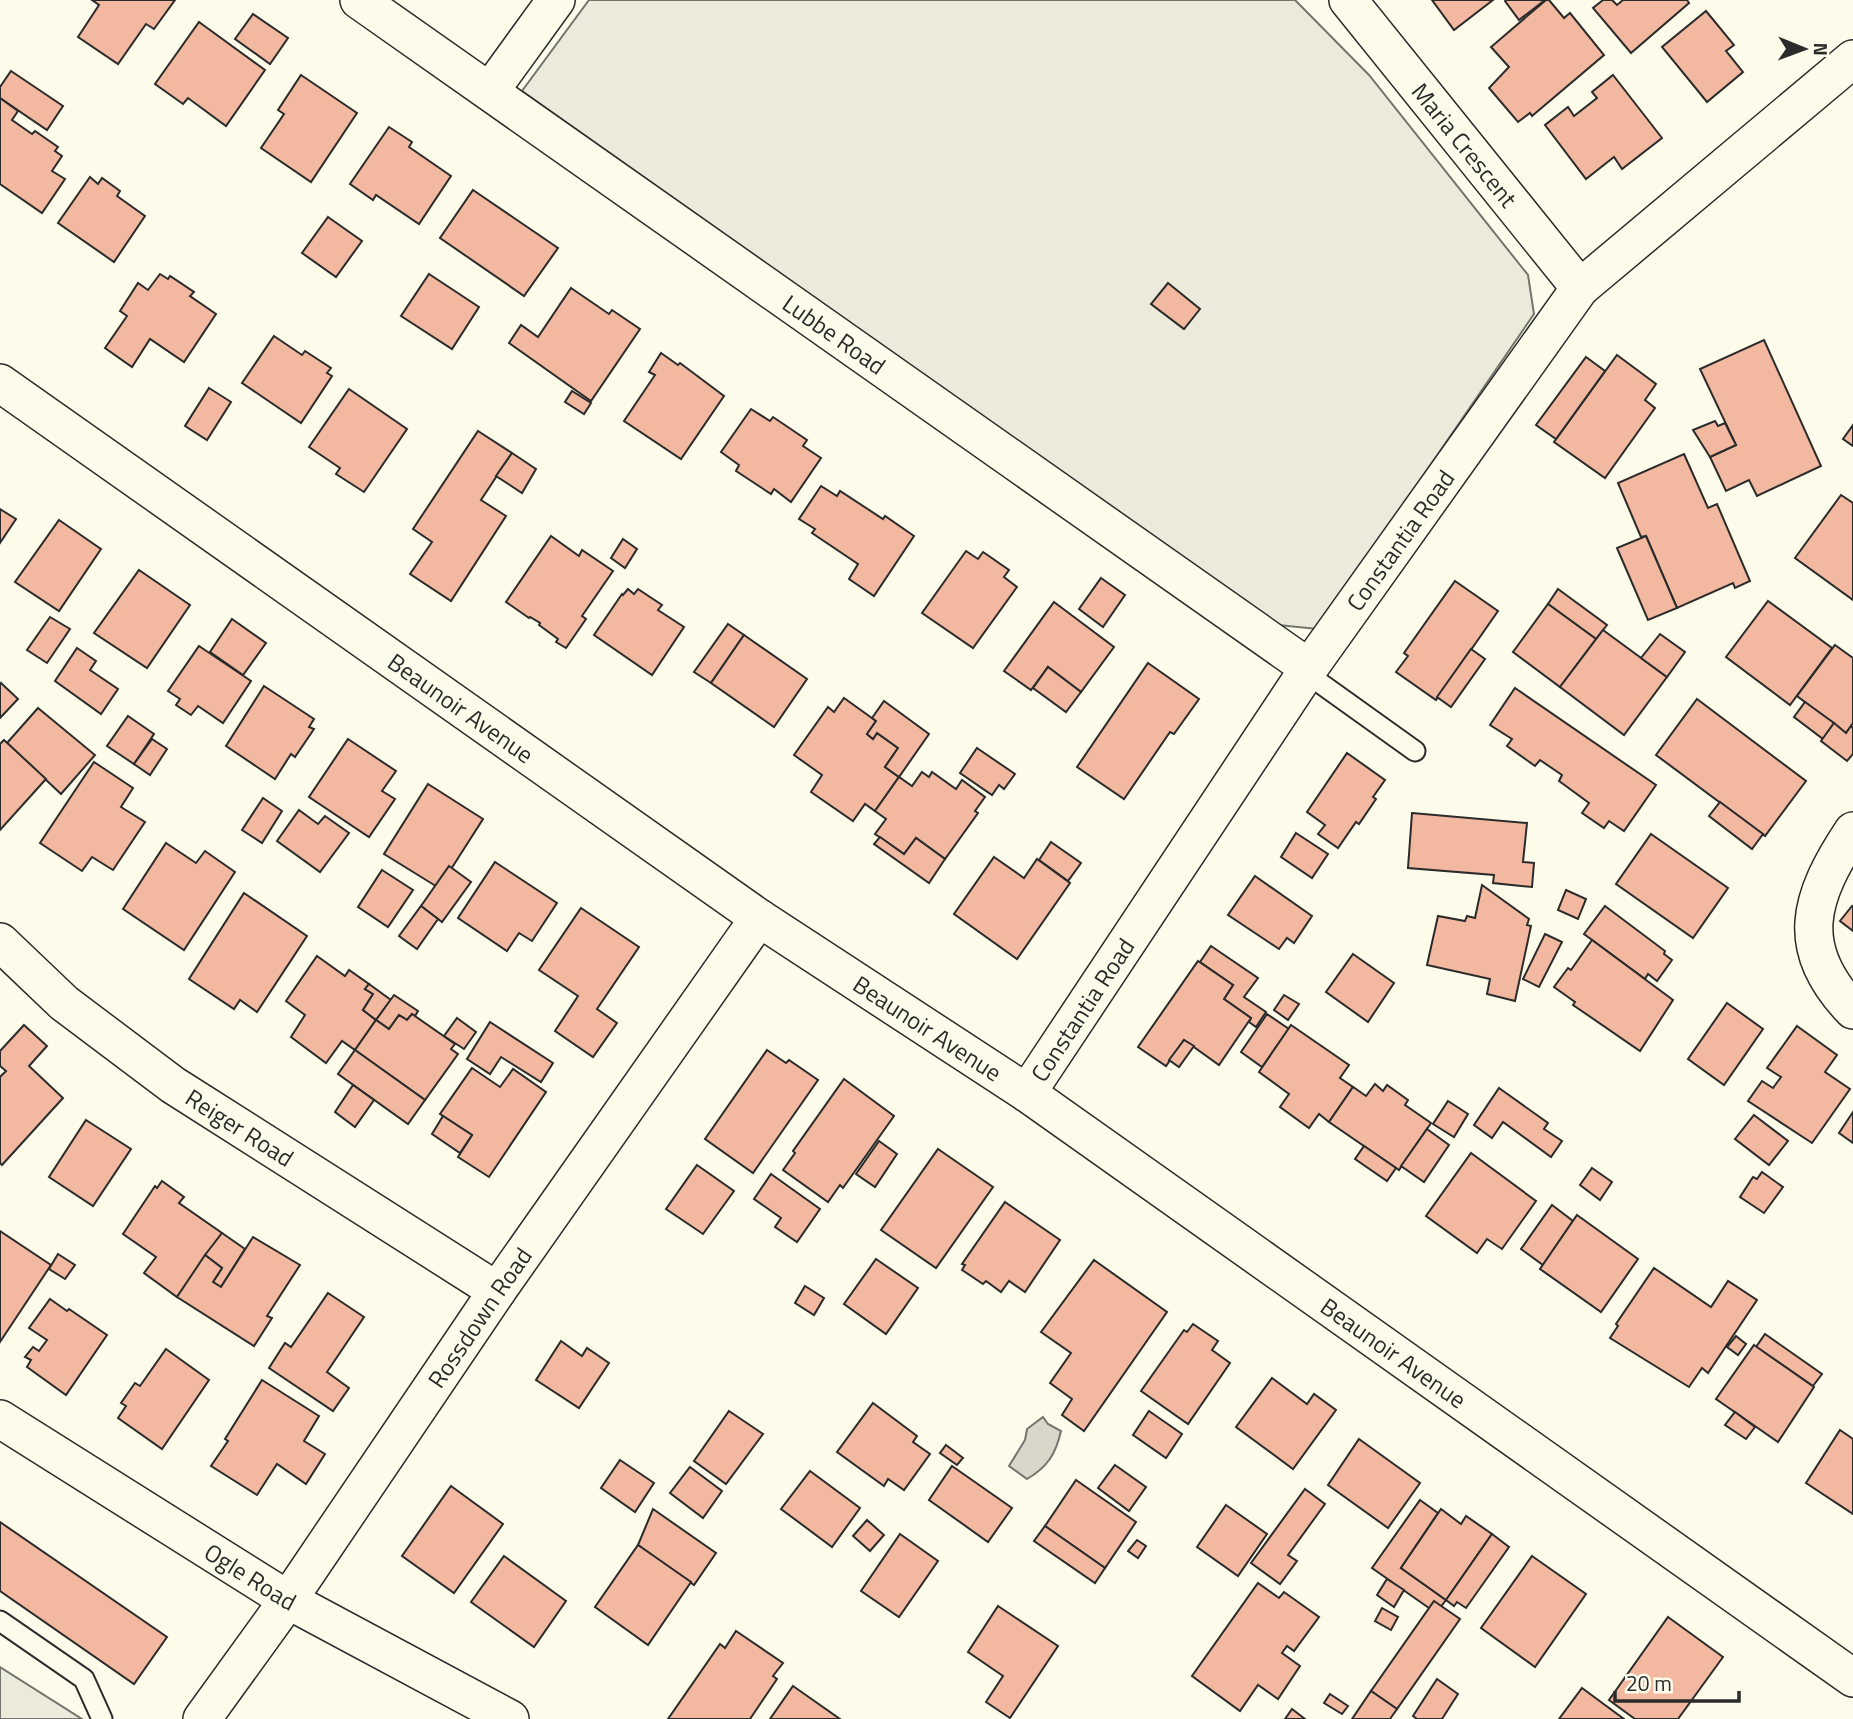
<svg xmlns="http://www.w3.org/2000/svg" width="1853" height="1719" font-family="'Titillium Web',sans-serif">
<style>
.green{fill:#ecebdb;stroke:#74746e;stroke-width:2}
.water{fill:#d8d7c9;stroke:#74746e;stroke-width:2}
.building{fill:#f2b8a0;stroke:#2b2b2b;stroke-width:2}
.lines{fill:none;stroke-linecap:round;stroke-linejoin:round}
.lane-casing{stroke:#2b2b2b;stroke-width:23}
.street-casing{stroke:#2b2b2b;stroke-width:40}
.lane{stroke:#fdfbea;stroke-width:19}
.street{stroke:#fdfbea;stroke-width:37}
.labels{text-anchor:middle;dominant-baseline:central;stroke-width:5;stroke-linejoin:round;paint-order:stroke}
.street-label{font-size:24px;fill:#2b2b2b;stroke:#fdfbea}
</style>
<rect width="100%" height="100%" fill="#fdfbea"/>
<!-- green -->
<g class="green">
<path d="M589,0H1295L1369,75L1528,275L1534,314L1318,629L1278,625L522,91Z"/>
<path d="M0,1667L82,1719H0Z"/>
</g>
<!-- water -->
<path class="water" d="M1043,1417L1048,1424L1061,1431C1056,1453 1048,1467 1027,1479L1009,1466L1025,1440L1027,1429Z"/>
<!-- building -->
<g class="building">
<path d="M92,0H175L154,29L146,24L118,64L78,37L99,5Z"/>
<path d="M1432,0H1493L1454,30Z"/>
<path d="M1506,0H1545L1519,20L1505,1Z"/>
<path d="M1546,0H1549L1564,18L1570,13L1604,55L1532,116L1530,113L1518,122L1489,88L1509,67L1491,47Z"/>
<path d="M1603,0H1612L1617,5L1623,0H1687L1689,3L1631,53L1593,8Z"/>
<path d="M1706,11L1734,45L1726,51L1743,72L1707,102L1662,47Z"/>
<path d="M253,14L288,38L270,64L235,39Z"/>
<path d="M199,22L265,70L226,126L188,98L183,104L155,84Z"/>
<path d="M11,71L63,106L47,130L0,98V87Z"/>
<path d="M301,75L357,113L311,182L261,148L284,114L278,110Z"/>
<path d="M1613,75L1662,138L1622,169L1614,157L1586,179L1545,125L1568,107L1574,116L1597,98L1592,92Z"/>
<path d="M0,98L18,111L12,120L32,134L35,131L58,147L55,151L62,156L52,171L65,179L42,213L0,184Z"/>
<path d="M389,127L412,142L409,147L451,176L419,224L376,195L373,200L350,184Z"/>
<path d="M90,177L98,184L102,178L120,191L117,196L145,216L114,262L58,223Z"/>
<path d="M473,190L558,248L524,296L440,238Z"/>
<path d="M328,217L362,241L336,277L302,253Z"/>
<path d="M160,274L168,279L170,276L194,292L190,296L216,314L184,362L150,339L132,367L105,348L127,316L120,311L138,283L148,290Z"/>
<path d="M429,274L479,307L452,349L401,316Z"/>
<path d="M1168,283L1200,309L1184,329L1151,304Z"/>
<path d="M571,288L609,314L612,310L640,329L591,401L509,343L521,325L538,337Z"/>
<path d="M274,336L302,355L305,351L331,368L327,373L332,376L301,423L242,383Z"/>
<path d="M1764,340L1821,466L1757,496L1749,480L1726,491L1710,457L1736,445L1700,369Z"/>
<path d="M661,353L678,365L680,363L724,396L681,459L624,421L655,375L649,372Z"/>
<path d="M1617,355L1656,384L1645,400L1655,408L1605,478L1554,442Z"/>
<path d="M1586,357L1605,371L1556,439L1536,425Z"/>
<path d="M209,388L231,402L207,440L185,426Z"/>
<path d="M349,389L407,429L364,492L336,474L340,468L309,447Z"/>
<path d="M572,391L591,403L584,414L565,402Z"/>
<path d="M751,409L770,421L773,417L807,440L803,446L821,458L791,502L774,489L771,494L736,471L739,465L721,452Z"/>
<path d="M1715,421L1718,426L1725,423L1736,445L1710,457L1693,430Z"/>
<path d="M1853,425V446L1843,439Z"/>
<path d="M478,431L512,453L481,500L506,516L451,601L410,574L432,542L413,529Z"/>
<path d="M512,453L536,469L522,493L496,476Z"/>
<path d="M1684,454L1708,508L1717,504L1750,581L1735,588L1733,583L1677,608L1646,536L1641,537L1618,483Z"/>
<path d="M821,486L837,496L840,491L883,519L885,516L914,536L874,596L849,579L858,564L812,533L815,529L799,519Z"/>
<path d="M1841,495L1853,503V600L1795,558Z"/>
<path d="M0,509L16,519L0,543Z"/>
<path d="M59,520L101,549L59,611L15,582Z"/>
<path d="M551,536L579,556L582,550L613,571L582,616L586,619L566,648L556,642L558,639L539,625L540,623L530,617L529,618L506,602Z"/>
<path d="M1646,536L1677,608L1648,620L1617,548Z"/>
<path d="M623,539L637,549L625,568L611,558Z"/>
<path d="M966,551L978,559L983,552L986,554L1009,570L1004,577L1017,587L973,648L922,613Z"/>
<path d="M139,570L190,605L147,668L94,633Z"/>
<path d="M1101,578L1125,595L1103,627L1079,609Z"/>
<path d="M1455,581L1498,611L1436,700L1396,672L1408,656L1404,653Z"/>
<path d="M628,589L634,594L638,589L662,605L658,610L684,627L652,675L594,635L622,594L623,595Z"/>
<path d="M1558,589L1607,625L1596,639L1548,604Z"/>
<path d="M1768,601L1832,648L1790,705L1726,657Z"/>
<path d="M1054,602L1114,647L1081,692L1048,667L1031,690L1004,671Z"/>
<path d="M1548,604L1596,639L1560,687L1513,652Z"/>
<path d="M50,617L70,629L47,663L27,650Z"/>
<path d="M232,619L266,643L243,675L210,652Z"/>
<path d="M728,624L744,635L711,683L694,672Z"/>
<path d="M1603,630L1667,677L1624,735L1560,687Z"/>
<path d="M1660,634L1685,652L1667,677L1641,658Z"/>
<path d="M744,635L807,679L774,727L711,683Z"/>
<path d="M1835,645L1853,658V723L1846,733L1797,696Z"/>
<path d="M199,646L251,681L223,723L198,706L191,715L176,705L180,699L168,691Z"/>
<path d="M77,648L96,661L90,670L118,689L101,714L55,681Z"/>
<path d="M1471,649L1485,659L1451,707L1437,697Z"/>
<path d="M1148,663L1199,699L1174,734L1170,732L1124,799L1077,767Z"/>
<path d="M1048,667L1081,692L1066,712L1033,688Z"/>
<path d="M1,683L18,699L0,718V685Z"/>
<path d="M264,686L314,719L309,727L314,729L295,757L291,754L275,779L226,746Z"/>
<path d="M1515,688L1656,785L1624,831L1609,821L1604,828L1582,813L1589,803L1559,781L1562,775L1540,760L1535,766L1507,746L1512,739L1490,725Z"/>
<path d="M844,698L876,721L867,734L873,739L877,733L898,748L885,767L899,777L875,811L865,804L853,821L811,792L822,775L794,755L828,707L834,712Z"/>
<path d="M1697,699L1806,781L1765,836L1656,755Z"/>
<path d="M884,701L929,734L899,777L885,767L898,748L877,733L873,739L867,734L876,721L872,718Z"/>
<path d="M1805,702L1834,723L1823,739L1794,717Z"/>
<path d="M38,708L95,755L61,794L7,743Z"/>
<path d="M128,716L154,734L134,764L107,746Z"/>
<path d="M1834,723L1846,733L1851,726L1853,728V754L1847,761L1821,741Z"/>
<path d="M152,739L167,749L150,775L134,764Z"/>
<path d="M348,739L396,771L382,791L395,799L369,837L309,797Z"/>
<path d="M4,740L46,779L0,830V744Z"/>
<path d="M977,748L1015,774L1004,789L999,785L992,795L960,773Z"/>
<path d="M1347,753L1385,780L1373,797L1376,799L1359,824L1356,822L1338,848L1318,834L1325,825L1307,812Z"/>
<path d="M94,762L133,788L121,807L145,822L113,870L92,857L82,871L40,843Z"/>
<path d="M922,772L929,777L932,772L956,789L962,780L985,797L975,811L978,813L945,859L916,838L904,854L875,834L886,819L875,811L899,777L912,786Z"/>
<path d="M428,784L483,819L439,888L384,854Z"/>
<path d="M263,798L282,811L262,843L242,830Z"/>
<path d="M1720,802L1763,834L1752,849L1709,816Z"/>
<path d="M299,810L318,824L325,816L349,833L320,872L277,841Z"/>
<path d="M1412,813L1527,823L1523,862L1534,863L1532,887L1493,883L1494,875L1408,868Z"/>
<path d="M1296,833L1328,854L1312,878L1281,857Z"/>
<path d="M1651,834L1728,888L1693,938L1616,884Z"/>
<path d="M880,837L904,854L916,838L945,859L929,883L874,844Z"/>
<path d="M1051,842L1081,863L1068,881L1039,860Z"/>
<path d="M166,843L196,863L205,851L235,872L184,950L123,909Z"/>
<path d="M994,857L1024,878L1037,859L1070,883L1017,959L954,914Z"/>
<path d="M495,862L557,903L532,941L519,933L507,951L458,918Z"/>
<path d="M449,866L471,882L442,922L421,906Z"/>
<path d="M382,870L413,890L388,927L358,907Z"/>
<path d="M1255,876L1312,916L1294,943L1287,938L1279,949L1228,915Z"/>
<path d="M1482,885L1529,919L1527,925L1531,926L1515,1001L1487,994L1490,979L1427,965L1438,916L1465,921L1467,916L1475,918Z"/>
<path d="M1566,890L1586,899L1578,919L1558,910Z"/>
<path d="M244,893L307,936L257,1012L240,1000L234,1009L189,979Z"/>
<path d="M421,906L438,919L417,949L399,936Z"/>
<path d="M1605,906L1665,951L1664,954L1672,960L1657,981L1648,974L1645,979L1584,934Z"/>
<path d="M1852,906L1853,907V931L1840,921Z"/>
<path d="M581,908L639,947L597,1009L617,1023L593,1057L555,1031L578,996L539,970Z"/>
<path d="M1545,934L1562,942L1539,987L1523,979Z"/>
<path d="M1592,940L1673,1000L1640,1051L1573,1005L1575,1002L1554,987L1568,968L1571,970Z"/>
<path d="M1211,946L1258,978L1244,997L1266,1012L1256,1027L1249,1022L1251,1018L1224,999L1233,985L1200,962Z"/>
<path d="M1353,954L1394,983L1368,1022L1326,992Z"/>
<path d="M317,956L345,976L349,970L369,984L365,989L373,994L363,1010L376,1020L355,1050L342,1041L326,1063L291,1037L305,1015L286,1001Z"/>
<path d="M1198,961L1233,985L1224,999L1251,1018L1219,1065L1184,1040L1166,1066L1138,1047Z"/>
<path d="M369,984L391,1000L376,1020L363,1010L373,994L365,989Z"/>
<path d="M394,995L418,1011L415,1016L412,1014L407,1020L399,1015L389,1029L376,1020Z"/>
<path d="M1284,995L1299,1004L1288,1020L1274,1010Z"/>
<path d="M1727,1003L1763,1029L1724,1085L1688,1059Z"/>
<path d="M412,1014L455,1044L451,1049L458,1054L425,1100L355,1050L376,1020L389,1029L399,1015L407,1020Z"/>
<path d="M1267,1014L1289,1029L1262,1067L1241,1052Z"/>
<path d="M457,1018L476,1032L464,1049L444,1036Z"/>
<path d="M490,1022L553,1063L541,1082L501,1057L490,1074L467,1059Z"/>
<path d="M24,1025L47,1046L29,1066L63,1098L2,1165L0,1163V1077L6,1071L0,1066V1051Z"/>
<path d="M1291,1025L1349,1065L1340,1078L1353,1087L1329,1122L1319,1114L1309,1128L1280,1107L1289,1094L1259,1072Z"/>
<path d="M1797,1026L1837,1055L1825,1072L1850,1089L1812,1143L1748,1101L1762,1081L1773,1088L1781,1077L1767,1068Z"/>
<path d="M1184,1040L1194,1046L1179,1067L1169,1060Z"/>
<path d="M355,1050L425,1100L408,1124L338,1074Z"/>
<path d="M767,1050L786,1063L789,1060L818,1080L753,1173L705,1139Z"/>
<path d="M472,1068L500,1087L513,1069L546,1092L489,1177L458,1157L472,1135L440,1114Z"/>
<path d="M844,1079L894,1116L843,1188L840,1185L828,1202L783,1170L795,1153L793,1151Z"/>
<path d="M1375,1084L1383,1091L1387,1085L1408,1100L1405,1105L1431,1123L1399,1170L1329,1122L1353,1087L1366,1096Z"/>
<path d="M353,1085L374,1100L355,1127L335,1112Z"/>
<path d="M1499,1088L1548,1123L1544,1129L1562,1141L1551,1157L1503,1122L1492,1138L1474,1125Z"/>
<path d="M1448,1101L1468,1114L1454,1137L1433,1124Z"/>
<path d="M1853,1112V1143L1839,1133Z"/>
<path d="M1754,1115L1788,1141L1769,1165L1735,1139Z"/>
<path d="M443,1116L472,1135L460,1153L432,1134Z"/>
<path d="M86,1120L131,1149L93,1206L49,1177Z"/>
<path d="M1427,1129L1449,1145L1424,1182L1401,1166Z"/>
<path d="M879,1141L897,1154L875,1187L856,1174Z"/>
<path d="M1364,1146L1396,1168L1387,1181L1355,1159Z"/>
<path d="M938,1149L993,1187L936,1268L881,1230Z"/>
<path d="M1471,1153L1536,1201L1502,1249L1487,1239L1477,1253L1426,1216Z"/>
<path d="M697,1165L734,1191L703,1234L666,1209Z"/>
<path d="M1592,1168L1612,1182L1600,1200L1580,1185Z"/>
<path d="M1762,1172L1783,1187L1764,1213L1740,1197L1753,1177L1757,1179Z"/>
<path d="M771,1174L820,1209L797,1242L775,1227L781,1218L754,1199Z"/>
<path d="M162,1181L184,1197L179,1203L222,1233L177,1297L144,1273L156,1257L123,1234L155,1186L157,1188Z"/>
<path d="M1005,1202L1060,1240L1025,1292L1009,1281L1001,1292L986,1281L983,1284L962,1270L965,1265L962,1264Z"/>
<path d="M1552,1205L1573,1221L1543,1265L1521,1249Z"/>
<path d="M1577,1215L1638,1259L1601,1312L1540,1269Z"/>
<path d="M0,1231L51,1265L0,1342Z"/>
<path d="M222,1233L245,1249L221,1287L213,1282L222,1268L205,1255Z"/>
<path d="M253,1237L300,1265L267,1316L272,1318L254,1346L177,1297L205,1255L222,1268L213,1282L221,1287Z"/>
<path d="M58,1254L75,1265L65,1279L49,1269Z"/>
<path d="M876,1259L918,1288L886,1334L844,1304Z"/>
<path d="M1094,1260L1167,1312L1084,1431L1062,1415L1072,1399L1050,1383L1071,1353L1041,1332Z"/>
<path d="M1654,1268L1711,1307L1728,1281L1757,1300L1708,1373L1702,1368L1689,1387L1610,1338L1618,1326L1616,1324Z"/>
<path d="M805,1286L824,1298L814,1315L795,1303Z"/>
<path d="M328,1293L364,1317L327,1372L349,1388L333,1411L269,1368L285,1343L291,1347Z"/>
<path d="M50,1299L67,1311L69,1309L107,1335L66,1395L27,1367L31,1360L25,1357L33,1347L39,1351L47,1340L29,1328Z"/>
<path d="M1193,1324L1218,1341L1212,1350L1230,1363L1188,1424L1141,1391L1184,1330L1187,1332Z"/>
<path d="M1765,1334L1822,1374L1813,1386L1756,1347Z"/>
<path d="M1736,1336L1746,1344L1738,1355L1727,1347Z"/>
<path d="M561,1341L582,1356L587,1348L609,1363L579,1408L536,1380Z"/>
<path d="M1754,1345L1814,1387L1778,1442L1716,1399Z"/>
<path d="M166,1349L209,1380L162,1449L118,1418L126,1406L121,1403L135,1383L140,1386Z"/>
<path d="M1272,1378L1307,1404L1314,1394L1336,1410L1293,1469L1236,1427Z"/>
<path d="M262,1380L319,1416L304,1441L325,1454L306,1484L277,1464L257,1495L211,1466L228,1441L225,1439Z"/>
<path d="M873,1403L917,1436L913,1442L930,1454L904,1490L888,1479L884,1486L837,1452Z"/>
<path d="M729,1411L763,1434L726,1484L694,1461Z"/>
<path d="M1149,1411L1182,1434L1166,1458L1133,1435Z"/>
<path d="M1735,1412L1755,1427L1746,1439L1725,1425Z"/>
<path d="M1840,1430L1853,1439V1514L1806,1483Z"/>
<path d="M1359,1439L1420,1483L1388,1528L1328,1485Z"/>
<path d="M946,1445L963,1458L957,1465L940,1453Z"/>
<path d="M620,1460L654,1483L635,1512L601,1488Z"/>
<path d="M1115,1465L1146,1487L1129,1511L1098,1488Z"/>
<path d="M952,1466L1012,1508L988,1542L929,1500Z"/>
<path d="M690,1467L722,1491L703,1518L670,1493Z"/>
<path d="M810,1471L860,1508L832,1547L781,1509Z"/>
<path d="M1076,1480L1136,1522L1105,1568L1045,1526Z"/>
<path d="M451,1486L503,1524L454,1593L402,1556Z"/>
<path d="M1305,1489L1325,1504L1288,1555L1297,1561L1280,1584L1251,1563Z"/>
<path d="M1420,1500L1438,1513L1401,1568L1446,1600L1436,1613L1372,1568Z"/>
<path d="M1226,1505L1267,1534L1238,1576L1197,1547Z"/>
<path d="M653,1509L716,1553L694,1585L638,1545Z"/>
<path d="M1441,1509L1461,1524L1466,1516L1492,1534L1446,1600L1401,1568Z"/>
<path d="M867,1520L884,1535L870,1551L853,1536Z"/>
<path d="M0,1522L167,1637L134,1684L0,1591Z"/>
<path d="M1045,1526L1105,1568L1095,1583L1034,1541Z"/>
<path d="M900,1534L938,1561L899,1617L861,1591Z"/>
<path d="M1492,1534L1509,1547L1466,1608L1457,1602L1454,1606L1446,1600Z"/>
<path d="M1137,1540L1146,1546L1138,1558L1128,1551Z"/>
<path d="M638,1545L691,1582L648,1645L595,1607Z"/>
<path d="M504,1556L566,1601L534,1647L471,1602Z"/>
<path d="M1532,1556L1586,1594L1535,1667L1481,1628Z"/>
<path d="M1387,1579L1404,1590L1394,1607L1377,1595Z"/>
<path d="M1258,1583L1279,1598L1284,1592L1319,1617L1294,1651L1287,1646L1282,1653L1300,1666L1278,1699L1258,1685L1240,1711L1192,1676Z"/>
<path d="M1434,1601L1460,1619L1397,1709L1371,1691Z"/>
<path d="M998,1606L1058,1646L1010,1718L986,1702L1003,1676L968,1652Z"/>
<path d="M1382,1608L1398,1617L1391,1630L1375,1621Z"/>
<path d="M1668,1617L1723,1657L1678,1719H1635L1609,1700Z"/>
<path d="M736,1631L783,1663L773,1676L777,1679L750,1719H668L720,1644L725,1648Z"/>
<path d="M1437,1679L1458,1694L1442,1719H1417L1413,1716Z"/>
<path d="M793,1686L840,1719H770Z"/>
<path d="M1582,1688L1624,1719H1559Z"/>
<path d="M1371,1691L1397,1709L1390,1719H1352Z"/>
<path d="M1330,1694L1348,1706L1342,1714L1324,1703Z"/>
<path d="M1292,1709L1305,1719H1285Z"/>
</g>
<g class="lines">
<defs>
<g id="lane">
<path d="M1306,673L1415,751"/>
<path d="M0,1621L84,1679L102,1719"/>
</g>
<g id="street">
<path id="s1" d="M359,0L1309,668"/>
<path id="s2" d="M1348,0L1580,288"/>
<path d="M490,91L556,0"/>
<path id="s3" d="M0,383L759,918L1027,1093L1853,1678"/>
<path d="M1853,831C1809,897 1793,948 1853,1010"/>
<path id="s4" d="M0,942L64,1003L173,1085L497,1291"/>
<path id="s5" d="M1027,1093L1309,668L1580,288L1853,59"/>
<path id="s6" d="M0,1419L288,1600L510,1719"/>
<path id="s7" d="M202,1719L288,1600L497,1291L759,918"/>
</g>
</defs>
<!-- lane casing -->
<use href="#lane" class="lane-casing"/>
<!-- street casing -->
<use href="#street" class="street-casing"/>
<!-- lane -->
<use href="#lane" class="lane"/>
<!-- street -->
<use href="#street" class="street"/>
</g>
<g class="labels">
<!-- street labels -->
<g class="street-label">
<text stroke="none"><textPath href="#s2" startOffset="186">Maria Crescent</textPath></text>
<text stroke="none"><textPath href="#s1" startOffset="581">Lubbe Road</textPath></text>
<text stroke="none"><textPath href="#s5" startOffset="667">Constantia Road</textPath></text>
<text stroke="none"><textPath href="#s3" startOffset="564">Beaunoir Avenue</textPath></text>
<text stroke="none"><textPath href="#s5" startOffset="100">Constantia Road</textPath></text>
<text stroke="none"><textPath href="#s3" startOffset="1130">Beaunoir Avenue</textPath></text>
<text stroke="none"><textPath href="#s4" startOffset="304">Reiger Road</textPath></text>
<text stroke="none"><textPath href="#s7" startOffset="488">Rossdown Road</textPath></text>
<text stroke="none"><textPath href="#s3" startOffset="1698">Beaunoir Avenue</textPath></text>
<text stroke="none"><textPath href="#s6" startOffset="296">Ogle Road</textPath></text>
</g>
</g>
<!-- north arrow -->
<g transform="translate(1804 49) rotate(91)" stroke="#fdfbea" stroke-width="5" paint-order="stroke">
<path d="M0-5L12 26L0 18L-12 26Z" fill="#2b2b2b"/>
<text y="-10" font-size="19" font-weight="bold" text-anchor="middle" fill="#2b2b2b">N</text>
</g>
<!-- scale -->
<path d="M1615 1691v10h124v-10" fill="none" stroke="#2b2b2b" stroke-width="3.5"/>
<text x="1626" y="1691" font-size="21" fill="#2b2b2b" stroke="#fdfbea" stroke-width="5" paint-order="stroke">20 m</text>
</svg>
